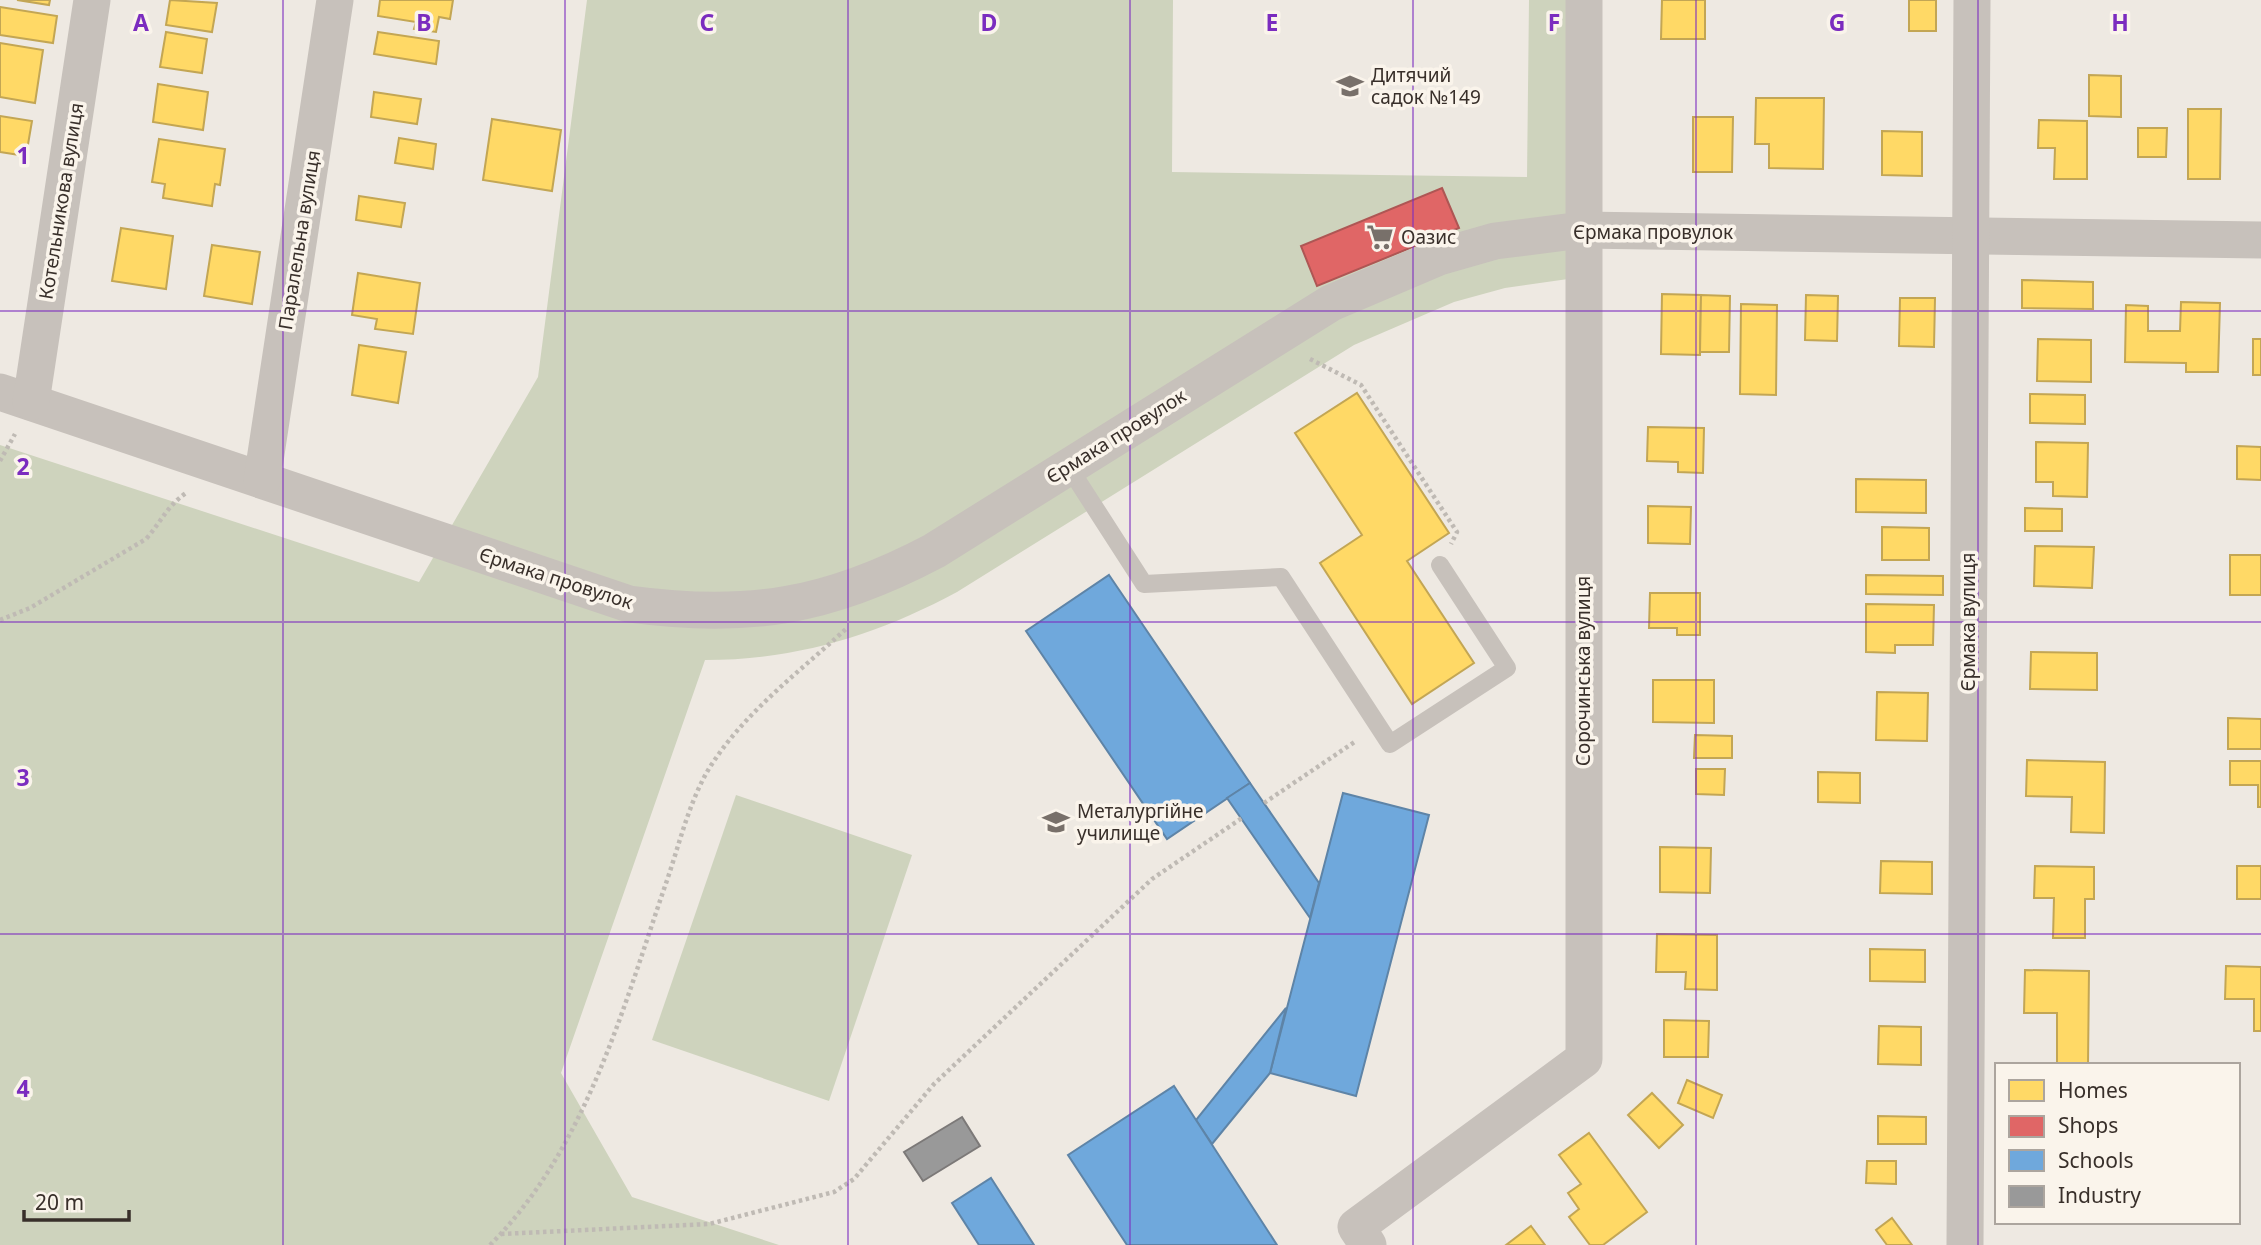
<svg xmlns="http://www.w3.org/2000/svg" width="2261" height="1245" font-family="'Noto Sans',sans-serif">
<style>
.green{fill:#ced3bd}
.homes{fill:#ffd966;stroke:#c3a654;stroke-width:2}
.shops{fill:#e06666;stroke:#ae5654;stroke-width:2}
.schools{fill:#6fa8dc;stroke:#5e84a7;stroke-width:2}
.industry{fill:#999;stroke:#7c7978;stroke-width:2}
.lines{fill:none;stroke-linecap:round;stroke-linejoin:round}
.path{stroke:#bfbab4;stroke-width:4.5;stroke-dasharray:3.5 3.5;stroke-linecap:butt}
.lane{stroke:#c7c1bb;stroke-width:18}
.street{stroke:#c7c1bb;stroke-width:37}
.grid{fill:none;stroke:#7b2cbf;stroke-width:2;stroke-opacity:0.55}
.labels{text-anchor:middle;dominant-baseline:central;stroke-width:7;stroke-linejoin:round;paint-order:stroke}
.poi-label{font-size:19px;fill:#382f2a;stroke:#faf4eb;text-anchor:start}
.street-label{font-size:19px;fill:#382f2a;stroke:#faf4eb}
.grid-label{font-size:23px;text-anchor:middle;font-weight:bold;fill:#7b2cbf;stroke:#faf4eb;stroke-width:7;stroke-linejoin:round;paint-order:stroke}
</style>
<rect width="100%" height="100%" fill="#eee9e2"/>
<!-- green -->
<g class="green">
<path d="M587,0H1173L1172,172L1527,177L1529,0H1571L1568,279L1505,288L1454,302L1354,345L957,592C877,635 797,660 705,660L561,1073L632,1197L779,1245H0V445L419,582L538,377Z"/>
<path d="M736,795L912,855L829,1101L652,1040Z"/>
</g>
<!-- homes -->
<g class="homes">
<path d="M17,0H50L49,5Z"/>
<path d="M170,0L217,3L212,32L166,25Z"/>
<path d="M380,0H453L450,19L439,17L436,32L414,29L416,22L378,16Z"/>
<path d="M1662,0H1705V39H1661Z"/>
<rect x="1909" y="0" width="27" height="31"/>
<path d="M0,7L57,16L53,43L0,35Z"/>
<path d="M166,32L207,39L202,73L160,67Z"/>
<path d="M378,32L439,41L436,64L374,54Z"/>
<path d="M0,43L43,50L35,103L0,97Z"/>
<path d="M2089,75L2121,76V117L2089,116Z"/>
<path d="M158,84L208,92L203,130L153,122Z"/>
<path d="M374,92L421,99L417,124L371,117Z"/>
<path d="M1756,98H1824L1823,169L1769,168V144H1755Z"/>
<path d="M2188,109H2221L2220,179H2188Z"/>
<path d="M0,116L32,121L26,156L0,152Z"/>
<path d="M1693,117H1733L1732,172H1693Z"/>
<path d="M492,119L561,130L552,191L483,180Z"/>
<path d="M2039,120L2087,121V179H2054L2055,148H2038Z"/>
<path d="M2138,128H2167L2166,157H2138Z"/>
<path d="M1882,131L1922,132V176L1882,175Z"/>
<path d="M399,138L436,144L433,169L395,163Z"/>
<path d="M159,139L225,149L220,185L215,184L212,206L163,198L165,184L152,182Z"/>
<path d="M359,196L405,203L401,227L356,220Z"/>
<path d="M121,228L173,236L166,289L112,281Z"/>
<path d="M212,245L260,252L252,304L204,296Z"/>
<path d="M358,273L420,283L413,334L375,329L377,319L352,315Z"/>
<path d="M2022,280L2093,282V309L2022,308Z"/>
<path d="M1662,294L1701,295L1700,355L1661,354Z"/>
<path d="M1701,295L1730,296L1729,352H1700Z"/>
<path d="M1806,295L1838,296L1837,341L1805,340Z"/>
<path d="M1900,298H1935L1934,347L1899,346Z"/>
<path d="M2181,302L2220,303L2218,372H2186V363L2125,362L2126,305L2148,306V331H2180Z"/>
<path d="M1741,304L1777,305L1776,395L1740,394Z"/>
<path d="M2038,339L2091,340V382L2037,381Z"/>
<rect x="2253" y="339" width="8" height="36"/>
<path d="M359,345L406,352L398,403L352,395Z"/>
<path d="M1357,393L1449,533L1407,561L1474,663L1412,704L1320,563L1362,535L1295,433Z"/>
<path d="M2030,394L2085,395V424L2030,423Z"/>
<path d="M1648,427L1704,428L1703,473L1678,472V462L1647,461Z"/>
<path d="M2036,442L2088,443L2087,497L2053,496V482H2036Z"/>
<path d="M2237,446L2261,447V480L2237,479Z"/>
<path d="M1856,479L1926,480V513L1856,512Z"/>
<path d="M1648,506L1691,507L1690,544L1648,543Z"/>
<path d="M2025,508L2062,509V531H2025Z"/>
<path d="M1882,527L1929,528V560H1882Z"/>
<path d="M2035,546L2094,547L2092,588L2034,586Z"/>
<rect x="2230" y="555" width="31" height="40"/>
<path d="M1866,575L1943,576V595L1866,594Z"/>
<path d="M1650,593H1700V635H1677V628H1649Z"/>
<path d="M1866,604L1934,605L1933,645H1895V653L1866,652Z"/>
<path d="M2031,652L2097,653V690L2030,689Z"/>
<path d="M1653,680H1714V723L1653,722Z"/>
<path d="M1877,692L1928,693L1927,741L1876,740Z"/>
<path d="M2228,718L2261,719V749H2228Z"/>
<path d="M1695,735L1732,736V758H1694Z"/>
<path d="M2027,760L2105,762L2104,833L2071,832L2072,797L2026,796Z"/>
<path d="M2230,761H2261V807H2258V785H2230Z"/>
<path d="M1696,769H1725L1724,795L1696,794Z"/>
<path d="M1818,772L1860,773V803L1818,802Z"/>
<path d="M1660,847L1711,848L1710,893L1660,892Z"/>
<path d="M1881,861L1932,862V894L1880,893Z"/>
<path d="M2035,866L2094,867V899H2085V938H2053L2054,898H2034Z"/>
<rect x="2237" y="866" width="24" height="33"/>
<path d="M1657,934L1717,935V990L1685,989L1686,972H1656Z"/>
<path d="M1870,949L1925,950V982L1870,981Z"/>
<path d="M2226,966L2261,967V1031H2254V999H2225Z"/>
<path d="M2025,970L2089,971L2088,1065H2057V1013H2024Z"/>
<path d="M1664,1020L1709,1021L1708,1057H1664Z"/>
<path d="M1879,1026L1921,1027V1065L1878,1064Z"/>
<path d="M1687,1080L1722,1095L1713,1118L1678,1103Z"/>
<path d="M1652,1093L1683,1125L1659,1148L1628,1115Z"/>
<path d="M1878,1116L1926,1117V1144H1878Z"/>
<path d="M1589,1133L1647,1212L1603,1245H1590L1569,1217L1579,1209L1568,1193L1581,1184L1559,1155Z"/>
<path d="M1867,1161H1896V1184L1866,1183Z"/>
<path d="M1892,1218L1912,1245H1887L1876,1230Z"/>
<path d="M1531,1226L1545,1245H1506Z"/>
</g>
<!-- shops -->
<path class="shops" d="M1442,188L1459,228L1317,286L1301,246Z"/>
<!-- schools -->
<g class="schools">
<path d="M1109,575L1250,783L1167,839L1026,631Z"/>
<path d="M1250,783L1319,883L1310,918L1227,798Z"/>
<path d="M1343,793L1429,815L1356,1096L1270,1073Z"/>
<path d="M1286,1008L1270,1073L1212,1144L1196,1120Z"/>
<path d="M1174,1086L1196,1120L1277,1245H1127L1068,1155Z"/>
<path d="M991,1178L1034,1245H979L952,1203Z"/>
</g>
<!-- industry -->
<path class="industry" d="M962,1117L980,1146L923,1181L904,1152Z"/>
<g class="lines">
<!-- path -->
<g class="path">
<path d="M1310,359L1361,385L1457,532L1451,544"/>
<path d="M0,461L15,434"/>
<path d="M0,620L30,608L146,539C161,522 167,506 186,493"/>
<path d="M1264,803L1356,741"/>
<path d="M501,1234L709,1224L834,1192L854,1179L934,1084L1152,879L1242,818"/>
<path d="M490,1245C585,1150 623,1009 665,886C680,844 690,794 716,758C750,708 804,668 848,627"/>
</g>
<!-- lane -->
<path class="lane" d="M1068,466L1144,584L1281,577L1390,744L1507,668L1440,565"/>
<!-- street -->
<g class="street">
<path d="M0,392L629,604C748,620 828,607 934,551L1331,303L1439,257L1495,241L1582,230L2261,240"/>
<path d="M31,402L92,0"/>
<path d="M262,480L335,0"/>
<path d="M1368,1245L1356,1227L1584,1059V0"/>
<path d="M1965,1245L1972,0"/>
</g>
</g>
<!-- grid -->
<path class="grid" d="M283,0V1245M565,0V1245M848,0V1245M1130,0V1245M1413,0V1245M1696,0V1245M1978,0V1245M0,311H2261M0,622H2261M0,934H2261"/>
<!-- icons -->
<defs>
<symbol id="school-bare" viewBox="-9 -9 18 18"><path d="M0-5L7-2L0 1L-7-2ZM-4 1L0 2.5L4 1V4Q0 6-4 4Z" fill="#78706a" stroke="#faf4eb" stroke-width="2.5" paint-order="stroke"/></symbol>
<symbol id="supermarket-bare" viewBox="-9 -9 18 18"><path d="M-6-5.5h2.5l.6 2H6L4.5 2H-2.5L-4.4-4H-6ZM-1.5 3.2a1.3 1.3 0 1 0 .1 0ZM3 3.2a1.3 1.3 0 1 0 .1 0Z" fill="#78706a" stroke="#faf4eb" stroke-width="2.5" paint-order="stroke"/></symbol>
<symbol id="university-bare" viewBox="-9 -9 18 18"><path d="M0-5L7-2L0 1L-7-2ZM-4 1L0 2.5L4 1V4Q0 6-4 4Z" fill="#78706a" stroke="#faf4eb" stroke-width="2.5" paint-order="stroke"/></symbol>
</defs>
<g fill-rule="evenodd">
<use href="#school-bare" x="1331" y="67" width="38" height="38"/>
<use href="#supermarket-bare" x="1361" y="218" width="38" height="38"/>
<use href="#university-bare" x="1037" y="803" width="38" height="38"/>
</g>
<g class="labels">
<!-- poi labels -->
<g class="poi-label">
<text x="1371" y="75">Дитячий<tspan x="1371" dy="22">садок №149</tspan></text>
<text x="1401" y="237">Оазис</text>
<text x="1077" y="811">Металургійне<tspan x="1077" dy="22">училище</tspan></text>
</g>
<!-- street labels -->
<g class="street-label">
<text transform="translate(61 201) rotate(-81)">Котельникова вулиця</text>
<text x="1653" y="232">Єрмака провулок</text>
<text transform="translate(299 240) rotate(-81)">Паралельна вулиця</text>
<text transform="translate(1116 436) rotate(-32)">Єрмака провулок</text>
<text transform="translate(556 578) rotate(18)">Єрмака провулок</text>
<text transform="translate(1968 622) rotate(-90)">Єрмака вулиця</text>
<text transform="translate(1583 671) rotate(-90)">Сорочинська вулиця</text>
</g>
</g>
<g class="grid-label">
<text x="141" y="31">A</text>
<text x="424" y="31">B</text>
<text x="707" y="31">C</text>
<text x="989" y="31">D</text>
<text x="1272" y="31">E</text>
<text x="1554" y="31">F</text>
<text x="1837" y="31">G</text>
<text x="2120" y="31">H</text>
<text x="23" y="164">1</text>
<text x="23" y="475">2</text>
<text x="23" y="786">3</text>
<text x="23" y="1097">4</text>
</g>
<!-- legend -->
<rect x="1995" y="1063" width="245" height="161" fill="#faf4eb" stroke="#aca59e" stroke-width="2"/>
<rect x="2009" y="1080" width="35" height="21" fill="#ffd966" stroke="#aca59e" stroke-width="2"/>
<text x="2058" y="1098" font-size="21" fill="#382f2a">Homes</text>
<rect x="2009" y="1116" width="35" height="21" fill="#e06666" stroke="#aca59e" stroke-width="2"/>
<text x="2058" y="1133" font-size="21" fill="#382f2a">Shops</text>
<rect x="2009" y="1150" width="35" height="21" fill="#6fa8dc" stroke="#aca59e" stroke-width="2"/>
<text x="2058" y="1168" font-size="21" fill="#382f2a">Schools</text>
<rect x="2009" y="1186" width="35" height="21" fill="#999999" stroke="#aca59e" stroke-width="2"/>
<text x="2058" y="1203" font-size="21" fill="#382f2a">Industry</text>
<!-- scale -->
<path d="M24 1210v10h105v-10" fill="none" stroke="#382f2a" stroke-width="3.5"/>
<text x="35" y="1210" font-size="21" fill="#382f2a" stroke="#faf4eb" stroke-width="5" paint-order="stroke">20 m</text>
</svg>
